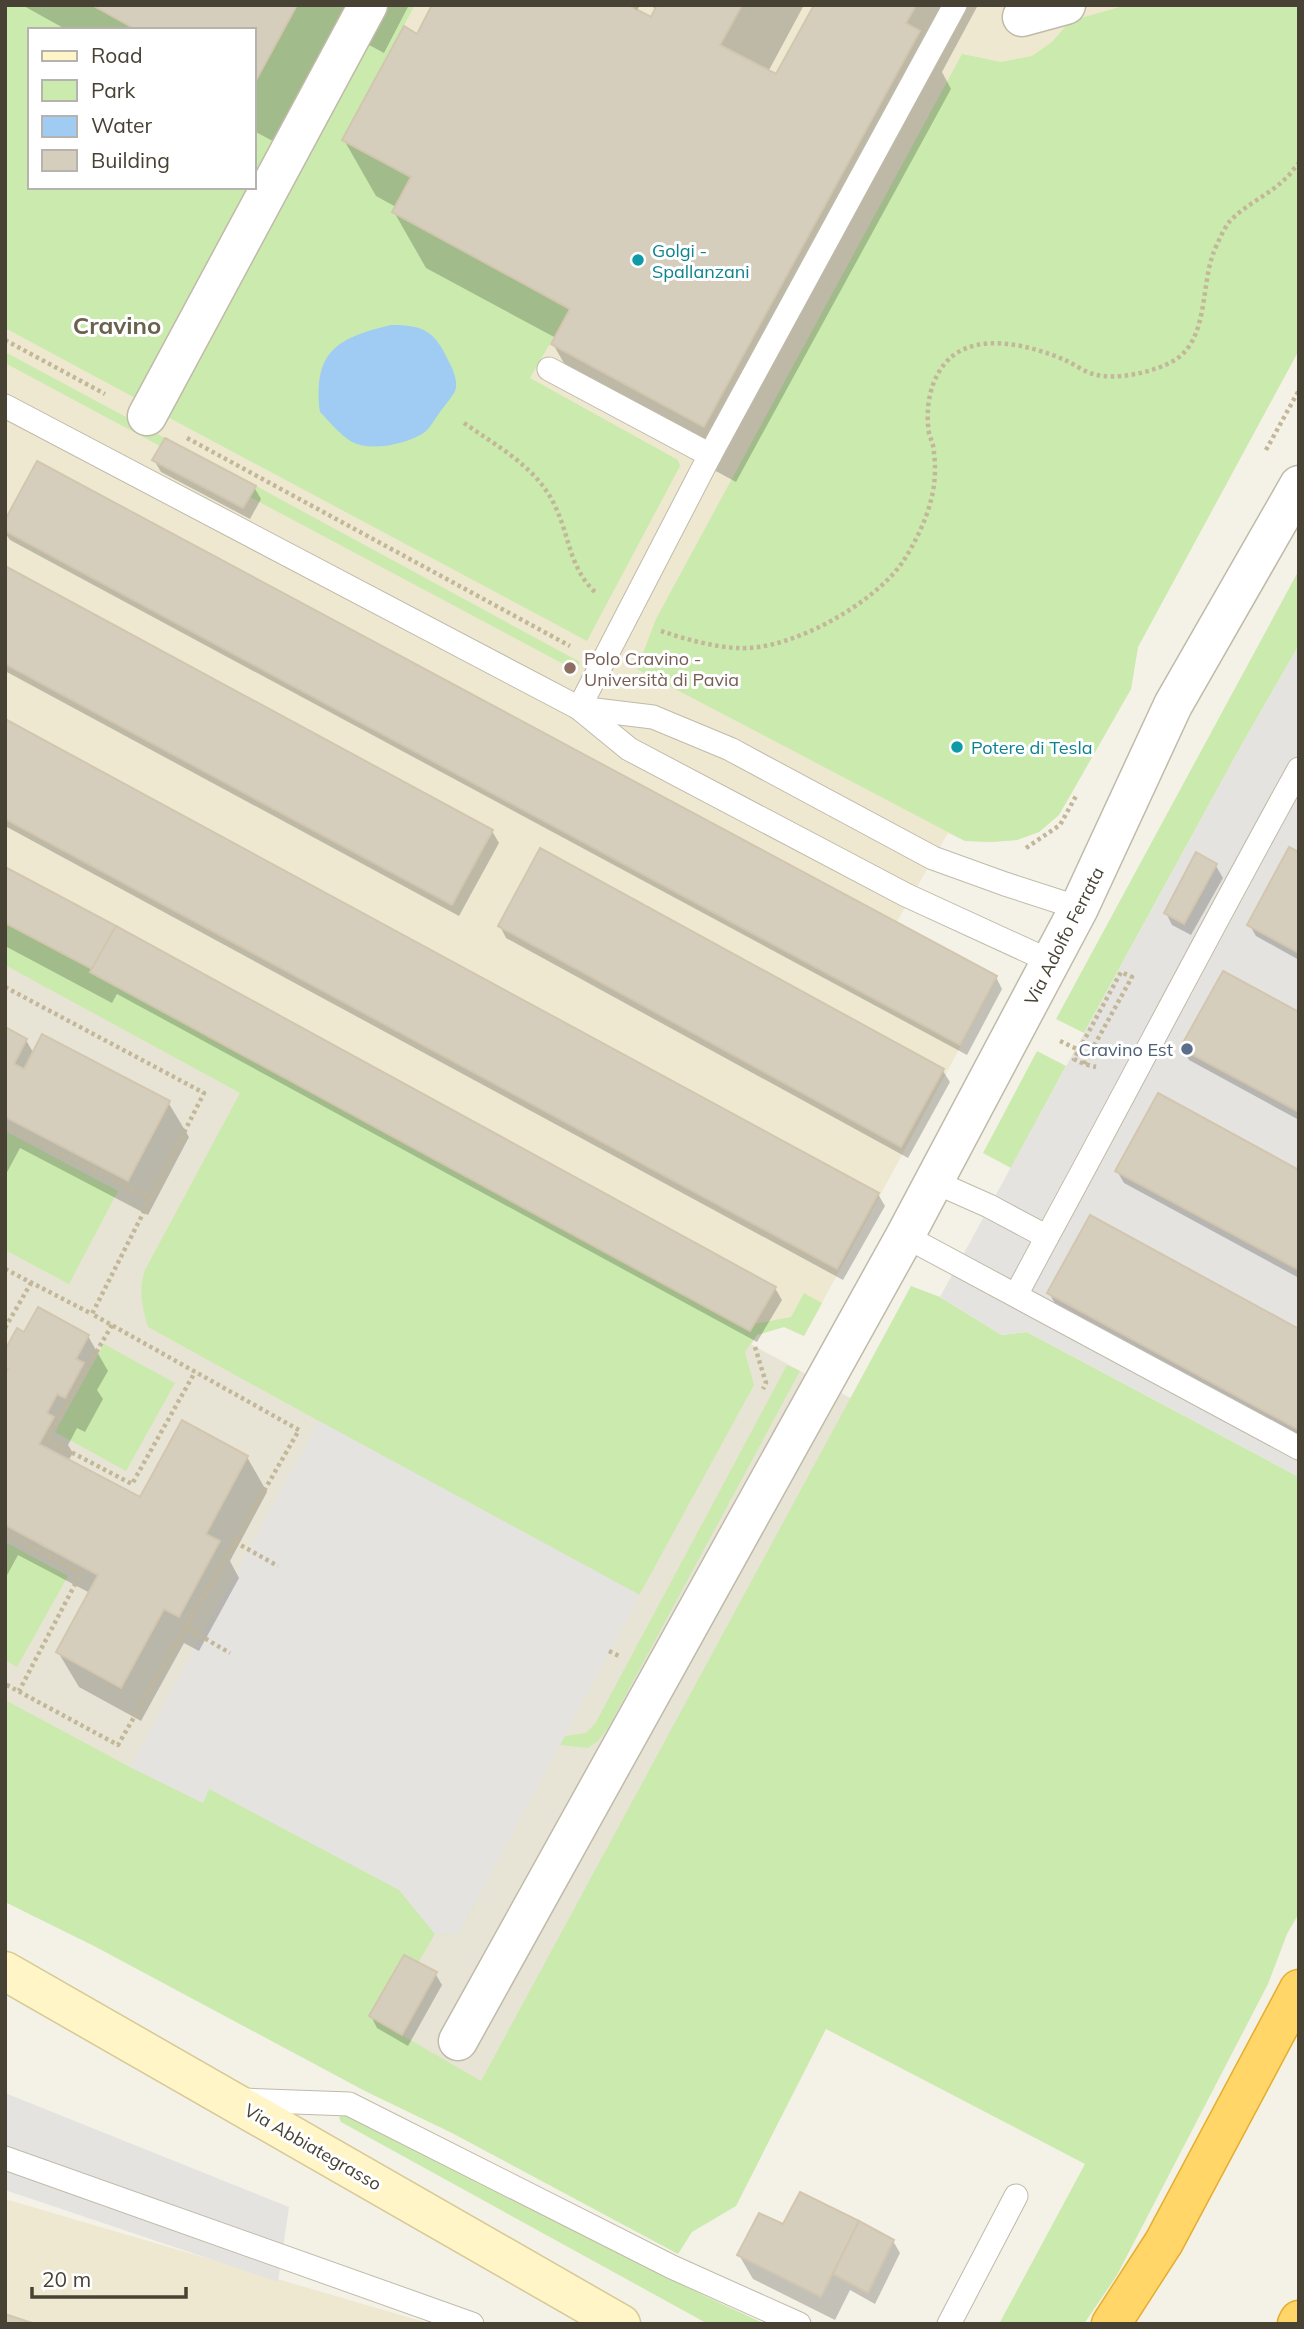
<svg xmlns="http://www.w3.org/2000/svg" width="1304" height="2329" font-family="Mulish,sans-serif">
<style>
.residential{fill:#e8e4d5}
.education{fill:#eee8d0;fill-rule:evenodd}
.green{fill:#cbeaae}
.parking{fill:#e5e3df}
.water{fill:#a0ccf4}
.shadow{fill:#0003}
.building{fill:#d6cebc;stroke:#d2c6af;stroke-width:2}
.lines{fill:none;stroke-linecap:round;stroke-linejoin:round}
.lane-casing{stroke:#c0baa9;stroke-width:25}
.street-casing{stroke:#c0baa9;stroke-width:41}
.secondary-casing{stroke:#d7c995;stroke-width:41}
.highway-casing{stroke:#e5ae30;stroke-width:41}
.path{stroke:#c3b799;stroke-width:4.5;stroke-dasharray:3.5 3.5;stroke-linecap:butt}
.lane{stroke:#fff;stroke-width:23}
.street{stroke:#fff;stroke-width:38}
.secondary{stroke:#fff5c6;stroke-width:38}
.highway{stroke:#ffd667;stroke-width:38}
.culture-dot{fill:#0f9aa8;stroke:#fff;stroke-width:2.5}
.education-dot{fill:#8d6e63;stroke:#fff;stroke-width:2.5}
.service-dot{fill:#5c6f8a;stroke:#fff;stroke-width:2.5}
.labels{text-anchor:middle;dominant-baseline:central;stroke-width:6;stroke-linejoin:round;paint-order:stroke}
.culture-label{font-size:18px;fill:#0d838f;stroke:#fff;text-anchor:start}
.education-label{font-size:18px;fill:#785e54;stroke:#fff;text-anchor:start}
.street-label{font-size:18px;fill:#484235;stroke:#fff}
.service-label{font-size:18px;fill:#4e5e75;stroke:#fff;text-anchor:end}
.district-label{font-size:24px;font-weight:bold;fill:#6b614c;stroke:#fff}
</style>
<rect width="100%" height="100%" fill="#f4f1e7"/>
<!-- residential -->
<path class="residential" d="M5,941L878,1413L509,2098L5,1817Z"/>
<!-- education -->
<g class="education">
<path d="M5,5H1299V350L1138,647L1131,689L1059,815L1039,832L1017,840L992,842L965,841L948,833L895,925L996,981L804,1336L784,1327L757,1335L751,1345L5,941ZM30,30H254V187H30Z"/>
<path d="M5,2199L431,2324H5Z"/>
</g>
<!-- green -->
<g class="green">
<path d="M5,5H92L137,30H30V187H250L137,399L5,328Z"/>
<path d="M297,5H348L254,181V84Z"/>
<path d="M383,5H415L342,140L411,177L392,212L570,309L530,378L678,460L680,466L587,641L164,415Z"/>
<path d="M1127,5H1299V350L1138,647L1131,689L1059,815L1039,832L1017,840L992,842L965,841L637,669L656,619L962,54L1001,62L1032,56L1052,42L1070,21Z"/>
<path d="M5,352L165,438L160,446L5,363Z"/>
<path d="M256,486L580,662L577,669L571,668L250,497Z"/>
<path d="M1299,570V645L1241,746L1084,1033L1056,1019Z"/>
<path d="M5,923L754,1324L791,1317L804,1293L822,1303L804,1336L784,1327L757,1335L745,1352L754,1385L618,1634L386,1458L148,1327C142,1306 138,1291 145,1270L240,1093L5,965Z"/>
<path d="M1037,1051L1066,1066L1011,1168L983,1153Z"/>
<path d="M5,1131L118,1191L69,1284L5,1250Z"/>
<path d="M911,1286L940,1297L1002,1335L1027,1332L1299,1477V1913L1287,1934L1268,1984L1117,2275L1084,2324H999L1085,2164L826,2029L736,2206L692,2232L678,2254L452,2133L365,2091L94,1946L5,1902V1700L130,1767L202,1802L209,1789L476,1902L458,1935L435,1934L418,1963L403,1956L369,2016L481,2081Z"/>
<path d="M104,1344L175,1383L126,1471L55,1432Z"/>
<path d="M787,1365L800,1371L608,1728L598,1741L588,1748L560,1745L600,1670L565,1736L586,1733L595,1724Z"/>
<path d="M5,1542L68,1576L17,1667L5,1660Z"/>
<path d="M346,2114L705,2296L765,2324H708L341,2122L339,2117Z"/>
</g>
<!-- parking -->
<g class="parking">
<path d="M1299,645V1477L1027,1332L1002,1335L940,1297L1241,746Z"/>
<path d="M319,1421L640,1595L458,1935L435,1934L399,1890L209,1789L203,1803L130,1767Z"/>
<path d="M5,2093L289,2207L278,2282L5,2190Z"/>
</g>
<!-- water -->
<path class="water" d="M391,325C424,325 435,331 449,362C453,369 457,379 456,388C454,396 443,407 438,415C434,420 430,428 425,432C408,444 371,452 352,442C340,435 330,422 320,412C313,352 336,338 391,325Z"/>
<!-- shadow -->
<g class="shadow">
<path d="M22,5H409L384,53L345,32L282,146L254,131V30H67Z"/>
<path d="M652,5H804L768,72L777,77L816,5H978L942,72L951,89L736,482L585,400L553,344L556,338L426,268L394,212L396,207L376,196L344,140L418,36L651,19L656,12Z"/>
<path d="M154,460L254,487L261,499L250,519L161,472Z"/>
<path d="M5,524L996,977L1002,989L967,1055L10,540L5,533Z"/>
<path d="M5,568L492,831L499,843L459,916L5,671Z"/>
<path d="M5,721L878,1194L885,1206L843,1280L5,826Z"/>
<path d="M1299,854V960L1256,936L1249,924Z"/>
<path d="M1216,866L1223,878L1191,935L1172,925L1166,913Z"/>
<path d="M5,869L775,1288L782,1300L757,1342L117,994L112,1003L5,946Z"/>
<path d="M500,926L943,1071L950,1082L908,1158L506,938Z"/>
<path d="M1299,1014V1120L1189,1060L1182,1048Z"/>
<path d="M5,1029L26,1040L34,1054L168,1102L189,1137L148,1215L20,1148L5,1176Z"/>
<path d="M1117,1171L1299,1172V1278L1124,1183Z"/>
<path d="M1049,1293L1299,1331V1437L1056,1305Z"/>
<path d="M25,1334L88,1336L108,1371L97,1390L103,1399L85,1432L77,1428L68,1445L73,1453L68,1461L140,1500L247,1457L267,1492L230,1561L239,1578L199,1651L184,1643L141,1721L79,1687L58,1652L90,1593L18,1555L5,1579V1354Z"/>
<path d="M435,1973L442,1985L408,2046L377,2028L371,2016Z"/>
<path d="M800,2194L893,2241L900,2253L875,2304L850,2290L835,2320L753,2279L739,2255L784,2226Z"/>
</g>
<!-- building -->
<g class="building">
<path d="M92,5H297L254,84V30H137Z"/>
<path d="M432,5H628L651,17L657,5H742L720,45L776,74L814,5H916L906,23L920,31L704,427L551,344L570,309L392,212L411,177L342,140L404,26L417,34Z"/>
<path d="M165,438L256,486L243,508L152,460Z"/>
<path d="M37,461L997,976L960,1045L5,531V520Z"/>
<path d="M5,566L493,830L452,905L5,664Z"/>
<path d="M5,719L879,1193L837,1269L5,819Z"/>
<path d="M1289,847L1299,852V953L1247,925Z"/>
<path d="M540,848L944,1069L901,1147L498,926Z"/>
<path d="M1196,852L1217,864L1184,924L1164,913Z"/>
<path d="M5,867L116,926L92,969L5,923Z"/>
<path d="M116,926L776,1287L750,1331L90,972Z"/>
<path d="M1223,971L1299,1012V1112L1180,1048Z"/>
<path d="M5,1027L27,1039L14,1064L24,1069L42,1034L170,1101L128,1181L5,1117Z"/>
<path d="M1158,1093L1299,1170V1270L1115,1171Z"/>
<path d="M1090,1215L1299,1329V1430L1047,1293Z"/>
<path d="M38,1307L89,1335L76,1359L84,1363L65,1398L57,1394L47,1413L54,1417L39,1444L140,1497L182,1420L248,1456L206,1534L220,1541L179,1617L164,1609L121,1688L56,1652L98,1575L5,1525V1374L8,1369L5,1368V1350L17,1328L24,1332Z"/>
<path d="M404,1955L437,1972L402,2035L369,2016Z"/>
<path d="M800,2192L859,2221L821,2297L737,2255L759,2213L783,2224Z"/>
<path d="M859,2221L894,2240L868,2293L833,2274Z"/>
<path d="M5,2314L35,2324H5Z"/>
</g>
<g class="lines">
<defs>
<g id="lane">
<path d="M549,369L710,455"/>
<path d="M5,406L579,708L629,749L906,895L1052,962"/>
<path d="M579,708L710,455L955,5"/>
<path d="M579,708L653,717L730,749L933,858L1005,884L1079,908"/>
<path d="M935,1182L989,1206L1047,1237C1132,1081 1213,924 1299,769"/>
<path d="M905,1236L1299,1448"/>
<path d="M1016,1295L1047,1237"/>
<path d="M241,2100L349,2104L672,2267L799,2324"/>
<path d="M5,2158L472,2324"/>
<path d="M949,2324L1016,2196"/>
</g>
<g id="street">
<path d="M1022,17L1066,5"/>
<path d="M147,416L368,5"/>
<path d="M458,2041L905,1236L1079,908L1173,705L1299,485"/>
</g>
<path id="secondary" d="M5,1971L621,2324"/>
<g id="highway">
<path d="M1111,2324L1164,2242L1299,1989"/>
<path d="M1297,2324L1299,2320"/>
</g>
</defs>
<!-- lane casing -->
<use href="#lane" class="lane-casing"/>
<!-- street casing -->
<use href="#street" class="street-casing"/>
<!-- secondary casing -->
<use href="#secondary" class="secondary-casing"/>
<!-- highway casing -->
<use href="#highway" class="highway-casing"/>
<!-- path -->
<g class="path">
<path d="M635,9L638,5"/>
<path d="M767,10L770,5"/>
<path d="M5,340L105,394"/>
<path d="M464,423C498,447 537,467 555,506C570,537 569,568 596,593"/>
<path d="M187,438L570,646"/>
<path d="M1266,450L1299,390"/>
<path d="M661,631C685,639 713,647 738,648C790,651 872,605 902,563C914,545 926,521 931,500C935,485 936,469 934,453C934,446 931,440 929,433C925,407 930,378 949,359C979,331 1032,346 1065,360C1074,364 1083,371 1093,374C1115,381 1155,372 1175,360C1208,339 1201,287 1213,254C1217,244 1224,228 1230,221C1246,204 1269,195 1285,179C1290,175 1294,168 1299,163"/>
<path d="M1026,848L1060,825L1076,796"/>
<path d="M5,987L204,1093L92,1314L299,1430L118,1745L5,1684"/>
<path d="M1060,1041L1079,1050"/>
<path d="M1084,1064L1132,977L1121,972L1074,1059L1084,1064L1096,1067"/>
<path d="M5,1126L151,1198"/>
<path d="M5,1269L92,1314"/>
<path d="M112,1325L46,1439L132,1484L195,1372"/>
<path d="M5,1328L31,1283"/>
<path d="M755,1347L766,1383L763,1389"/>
<path d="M5,1532L81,1573L19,1691"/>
<path d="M235,1542L278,1566"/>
<path d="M187,1628L230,1653"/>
<path d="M609,1651L619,1656"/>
</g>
<!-- lane -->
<use href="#lane" class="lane"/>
<!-- street -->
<use href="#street" class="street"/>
<!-- secondary -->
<use href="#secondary" class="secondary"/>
<!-- highway -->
<use href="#highway" class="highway"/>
</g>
<!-- markers -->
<g class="culture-dot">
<circle cx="638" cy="260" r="7"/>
<circle cx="957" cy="747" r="7"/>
</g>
<circle class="education-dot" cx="570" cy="668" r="7"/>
<circle class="service-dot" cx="1187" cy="1049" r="7"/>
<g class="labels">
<!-- culture labels -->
<g class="culture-label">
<text x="652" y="250">Golgi -<tspan x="652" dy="21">Spallanzani</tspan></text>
<text x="971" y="747">Potere di Tesla</text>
</g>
<!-- education labels -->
<g class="education-label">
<text x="584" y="658">Polo Cravino -<tspan x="584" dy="21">Università di Pavia</tspan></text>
</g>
<!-- street labels -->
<g class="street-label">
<text transform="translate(1064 936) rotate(-63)">Via Adolfo Ferrata</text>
<text transform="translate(313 2147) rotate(30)">Via Abbiategrasso</text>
</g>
<!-- service labels -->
<g class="service-label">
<text x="1173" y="1049">Cravino Est</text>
</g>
<!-- district labels -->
<g class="district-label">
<text x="117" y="325">Cravino</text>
</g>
</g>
<!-- border -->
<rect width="1304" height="2329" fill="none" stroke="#484235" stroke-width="14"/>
<!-- legend -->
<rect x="28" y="28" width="228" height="161" fill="#ffffff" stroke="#b6b3ae" stroke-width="2"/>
<rect x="42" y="51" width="35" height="10" fill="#fff5c6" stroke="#b6b3ae" stroke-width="2"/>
<text x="91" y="63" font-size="21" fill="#484235">Road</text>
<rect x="42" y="80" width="35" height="21" fill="#cbeaae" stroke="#b6b3ae" stroke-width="2"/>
<text x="91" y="98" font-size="21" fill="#484235">Park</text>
<rect x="42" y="116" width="35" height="21" fill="#a0ccf4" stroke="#b6b3ae" stroke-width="2"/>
<text x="91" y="133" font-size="21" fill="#484235">Water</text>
<rect x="42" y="150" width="35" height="21" fill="#d6cebc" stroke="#b6b3ae" stroke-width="2"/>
<text x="91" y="168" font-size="21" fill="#484235">Building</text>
<!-- scale -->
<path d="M32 2287v10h154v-10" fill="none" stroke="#484235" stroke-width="3.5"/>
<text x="42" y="2287" font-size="21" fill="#484235" stroke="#ffffff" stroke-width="5" paint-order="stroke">20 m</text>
</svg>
